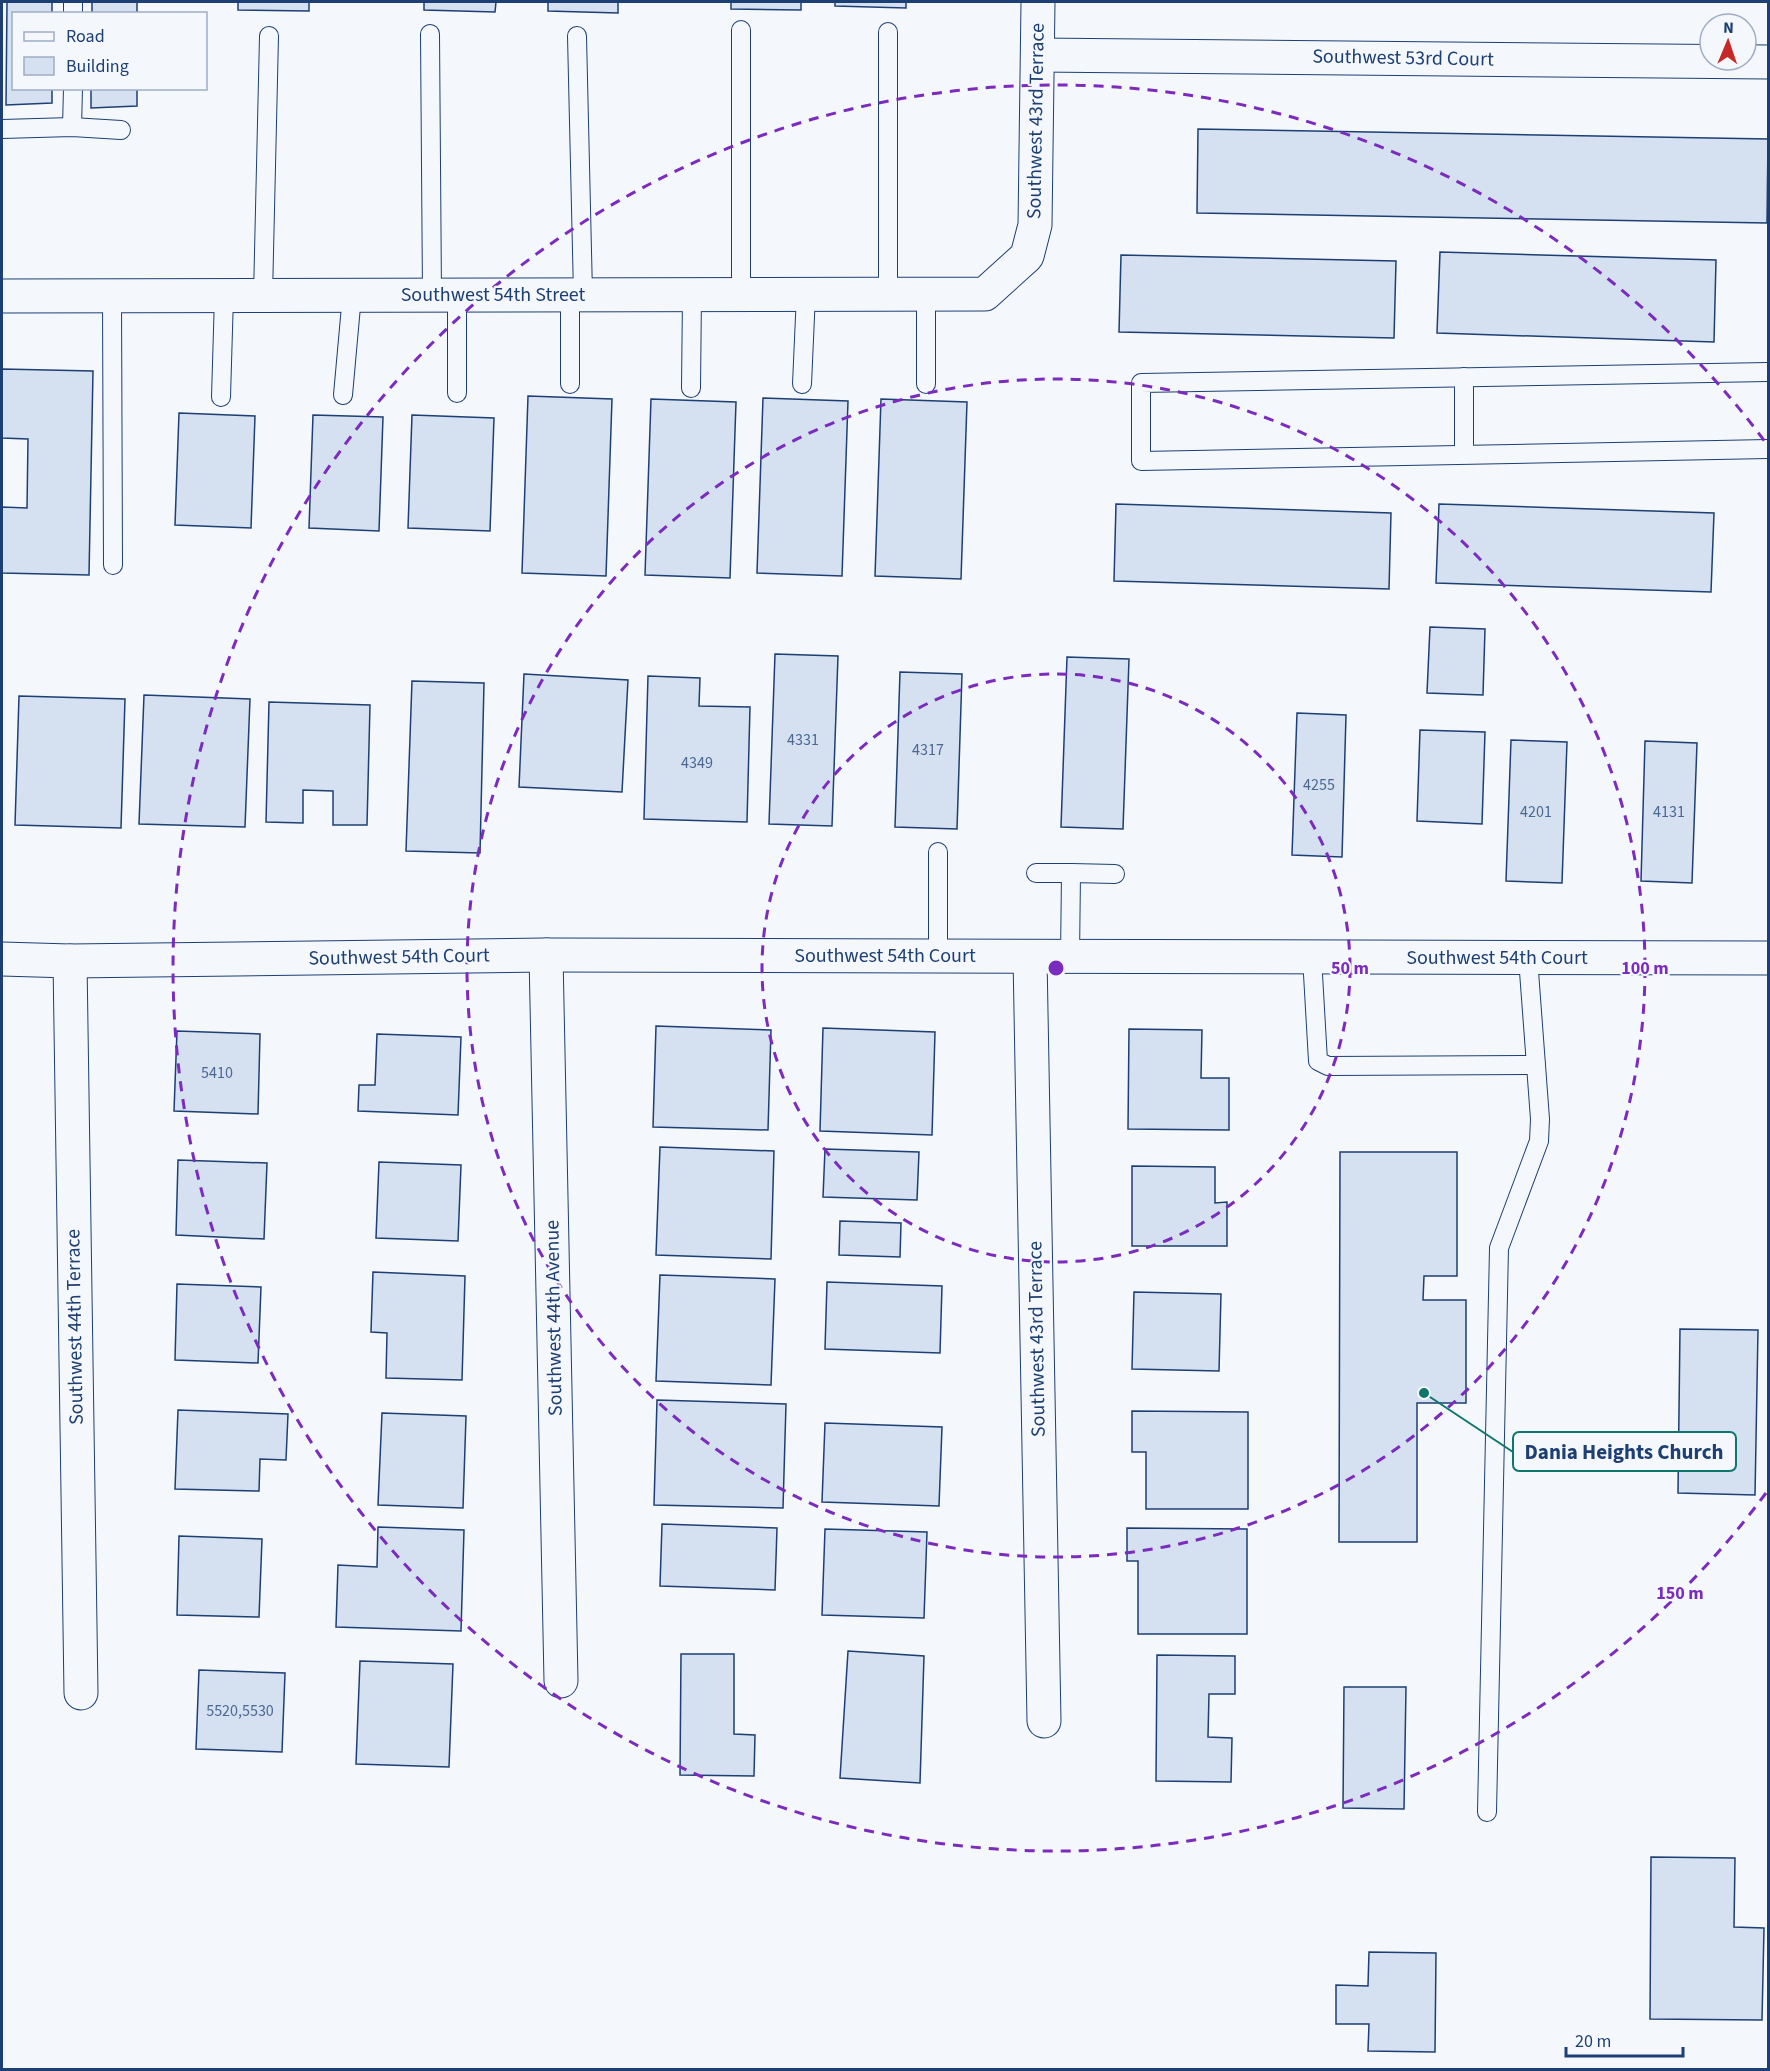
<svg xmlns="http://www.w3.org/2000/svg" width="1770" height="2071" font-family="'Source Sans 3',sans-serif">
<style>
.building{fill:#d5e0f0;stroke:#1d3f73;stroke-width:1.5}
.lines{fill:none;stroke-linecap:round;stroke-linejoin:round}
.service-casing{stroke:#1d3f73;stroke-width:20}
.minor-casing{stroke:#1d3f73;stroke-width:35}
.service{stroke:#f4f7fb;stroke-width:18}
.minor{stroke:#f4f7fb;stroke-width:33}
.ring{fill:none;stroke:#7b2cbf;stroke-width:3;stroke-dasharray:10 8}
.labels{text-anchor:middle;dominant-baseline:central;stroke-width:4.5;stroke-linejoin:round;paint-order:stroke}
.number-label{font-size:16px;fill:#4b6792}
.street-label{font-size:20px;fill:#1d3f73;stroke:#f4f7fb}
.centre{fill:#7b2cbf;stroke:#f4f7fb;stroke-width:3}
.ring-label{font-size:18px;text-anchor:middle;font-weight:bold;fill:#7b2cbf;stroke:#f4f7fb;stroke-width:4.5;stroke-linejoin:round;paint-order:stroke}
.leader{fill:none;stroke:#0f766e;stroke-width:2}
.callout-dot{fill:#0f766e;stroke:#f4f7fb;stroke-width:2}
.callout{fill:#f4f7fb;stroke:#0f766e;stroke-width:2}
.callout-label{font-size:21px;text-anchor:middle;font-weight:bold;fill:#1d3f73}
</style>
<rect width="100%" height="100%" fill="#f4f7fb"/>
<!-- building -->
<g class="building">
<path d="M7,2H52V14H14V88H52V103L6,105Z"/>
<rect x="92" y="2" width="45" height="12"/>
<path d="M238,2H309V11L238,10Z"/>
<path d="M424,2H496L495,12L424,10Z"/>
<path d="M548,2H618V13L548,11Z"/>
<path d="M731,2H801V10L731,9Z"/>
<path d="M835,2H906V8L835,6Z"/>
<path d="M91,88H137V106L91,108Z"/>
<path d="M1198,129L1768,139L1767,223L1197,213Z"/>
<path d="M1440,252L1716,260L1714,342L1437,333Z"/>
<path d="M1121,255L1396,261L1394,338L1119,332Z"/>
<path d="M2,369L93,371L89,575L2,573V507L27,508L28,439L2,438Z"/>
<path d="M528,396L612,399L606,576L522,573Z"/>
<path d="M763,398L848,401L842,576L757,573Z"/>
<path d="M651,399L736,402L730,578L645,575Z"/>
<path d="M881,399L967,402L961,579L875,576Z"/>
<path d="M179,413L255,416L251,528L175,525Z"/>
<path d="M313,415L383,417L379,531L309,528Z"/>
<path d="M412,415L494,418L490,531L408,528Z"/>
<path d="M1116,504L1391,513L1389,589L1114,581Z"/>
<path d="M1439,504L1714,513L1711,592L1436,583Z"/>
<path d="M1430,627L1485,629L1483,695L1427,693Z"/>
<path d="M775,654L838,656L832,826L769,824Z"/>
<path d="M1067,657L1129,659L1123,829L1061,827Z"/>
<path d="M900,672L962,674L957,829L895,827Z"/>
<path d="M524,674L628,680L622,792L519,787Z"/>
<path d="M648,676L700,678L699,706L750,707L747,822L644,819Z"/>
<path d="M412,681L484,683L480,853L406,851Z"/>
<path d="M144,695L250,699L245,827L139,824Z"/>
<path d="M19,696L125,699L121,828L15,825Z"/>
<path d="M269,702L370,705L367,825H333V791L303,790V823L266,822Z"/>
<path d="M1297,713L1346,715L1342,857L1292,855Z"/>
<path d="M1420,730L1485,732L1482,824L1417,821Z"/>
<path d="M1511,740L1567,742L1562,883L1506,881Z"/>
<path d="M1645,741L1697,743L1692,883L1641,881Z"/>
<path d="M656,1026L771,1030L768,1130L653,1127Z"/>
<path d="M823,1028L935,1032L932,1135L820,1131Z"/>
<path d="M1129,1029L1202,1030L1201,1078H1229V1130L1128,1129Z"/>
<path d="M177,1031L260,1034L258,1114L174,1111Z"/>
<path d="M377,1034L461,1037L458,1115L358,1111L359,1085H375Z"/>
<path d="M660,1147L774,1151L771,1259L656,1255Z"/>
<path d="M825,1149L919,1152L917,1200L823,1197Z"/>
<path d="M1340,1152H1457V1276H1424L1423,1300H1466V1403H1417V1542H1339Z"/>
<path d="M178,1160L267,1163L264,1239L176,1235Z"/>
<path d="M379,1162L461,1165L458,1241L376,1238Z"/>
<path d="M1132,1166L1215,1167V1203L1227,1202V1246H1132Z"/>
<path d="M840,1221L901,1223L900,1257L839,1255Z"/>
<path d="M373,1272L465,1276L462,1380L386,1378L387,1333L371,1332Z"/>
<path d="M660,1275L775,1279L771,1385L656,1381Z"/>
<path d="M827,1282L942,1286L940,1353L825,1349Z"/>
<path d="M177,1284L261,1287L258,1363L175,1360Z"/>
<path d="M1134,1292L1221,1294L1219,1371L1132,1369Z"/>
<path d="M1680,1329L1758,1330L1755,1495L1678,1493Z"/>
<path d="M657,1400L786,1404L783,1508L654,1505Z"/>
<path d="M178,1410L288,1414L286,1460L260,1459L259,1491L175,1489Z"/>
<path d="M1132,1411L1248,1412V1509H1146V1452H1132Z"/>
<path d="M382,1413L466,1416L463,1508L378,1505Z"/>
<path d="M825,1423L942,1427L939,1506L822,1502Z"/>
<path d="M662,1524L777,1528L775,1590L660,1586Z"/>
<path d="M378,1527L464,1530L461,1631L336,1627L338,1565L377,1567Z"/>
<path d="M1127,1528L1247,1529V1634H1138V1561H1127Z"/>
<path d="M825,1529L927,1532L924,1618L822,1615Z"/>
<path d="M179,1536L262,1539L259,1617L177,1615Z"/>
<path d="M848,1651L924,1656L920,1783L840,1778Z"/>
<path d="M681,1654H734V1734L755,1735L754,1776L680,1775Z"/>
<path d="M1157,1655L1235,1656V1694H1209L1208,1737L1232,1738L1231,1782L1156,1781Z"/>
<path d="M360,1661L453,1664L449,1767L356,1764Z"/>
<path d="M199,1670L285,1673L282,1752L196,1749Z"/>
<path d="M1344,1687H1406L1404,1809L1343,1808Z"/>
<path d="M1651,1857L1735,1858L1734,1927L1764,1928L1762,2020L1650,2019Z"/>
<path d="M1369,1952L1436,1953L1435,2052L1368,2051L1369,2024H1336V1985L1368,1986Z"/>
</g>
<g class="lines">
<defs>
<g id="service">
<path d="M73,14V2"/>
<path d="M430,34L432,295"/>
<path d="M577,36L583,294"/>
<path d="M72,127L73,88"/>
<path d="M2,129L72,127L121,130"/>
<path d="M888,293V32"/>
<path d="M741,294V30"/>
<path d="M457,295V393"/>
<path d="M112,296L113,565"/>
<path d="M263,296L269,36"/>
<path d="M1768,372L1141,383V461L1768,449"/>
<path d="M1464,377V453"/>
<path d="M570,384V295"/>
<path d="M802,384L806,294"/>
<path d="M926,384V293"/>
<path d="M691,388L692,294"/>
<path d="M343,395L352,295"/>
<path d="M221,397L224,296"/>
<path d="M1036,873H1071"/>
<path d="M938,956V852"/>
<path d="M1070,957L1071,873L1115,874"/>
<path d="M1312,957L1318,1061L1328,1066L1536,1065"/>
<path d="M1487,1812L1499,1248L1539,1141L1540,1119L1528,958"/>
</g>
<g id="minor">
<path d="M1038,55L1768,62"/>
<path d="M2,296L985,294L1027,256L1035,225L1038,2"/>
<path d="M546,955L561,1681"/>
<path d="M1030,957L1044,1721"/>
<path d="M2,959L70,961L546,955L1768,958"/>
<path d="M70,961L81,1693"/>
</g>
</defs>
<!-- service casing -->
<use href="#service" class="service-casing"/>
<!-- minor casing -->
<use href="#minor" class="minor-casing"/>
<!-- service -->
<use href="#service" class="service"/>
<!-- minor -->
<use href="#minor" class="minor"/>
</g>
<!-- distance rings -->
<g class="ring">
<circle cx="1056" cy="968" r="294"/>
<circle cx="1056" cy="968" r="589"/>
<path d="M1766 1493A883 883 0 1 1 1766 443"/>
</g>
<g class="labels">
<!-- number labels -->
<g class="number-label">
<text x="803" y="740">4331</text>
<text x="928" y="750">4317</text>
<text x="697" y="763">4349</text>
<text x="1319" y="785">4255</text>
<text x="1536" y="812">4201</text>
<text x="1669" y="812">4131</text>
<text x="217" y="1073">5410</text>
<text x="240" y="1711">5520,5530</text>
</g>
<!-- street labels -->
<g class="street-label">
<text transform="translate(1403 58) rotate(1)">Southwest 53rd Court</text>
<text transform="translate(1036 121) rotate(-89)">Southwest 43rd Terrace</text>
<text x="493" y="295">Southwest 54th Street</text>
<text x="885" y="956">Southwest 54th Court</text>
<text transform="translate(399 957) rotate(-1)">Southwest 54th Court</text>
<text x="1497" y="958">Southwest 54th Court</text>
<text transform="translate(554 1318) rotate(-91)">Southwest 44th Avenue</text>
<text transform="translate(75 1327) rotate(-91)">Southwest 44th Terrace</text>
<text transform="translate(1037 1339) rotate(-91)">Southwest 43rd Terrace</text>
</g>
</g>
<circle cx="1056" cy="968" r="9" class="centre"/>
<g class="ring-label">
<text x="1350" y="974">50 m</text>
<text x="1645" y="974">100 m</text>
<text x="1680" y="1599">150 m</text>
</g>
<!-- callouts -->
<path class="leader" d="M1424 1393L1513 1452"/>
<circle class="callout-dot" cx="1424" cy="1393" r="6"/>
<rect class="callout" x="1513" y="1432" width="223" height="39" rx="6"/>
<g class="callout-label">
<text x="1624" y="1459">Dania Heights Church</text>
</g>
<!-- border -->
<rect width="1770" height="2071" fill="none" stroke="#1d3f73" stroke-width="6"/>
<!-- legend -->
<rect x="12" y="12" width="195" height="78" fill="#f4f7fb" stroke="#9eadc5" stroke-width="1.5"/>
<rect x="24" y="32" width="30" height="9" fill="#f4f7fb" stroke="#9eadc5" stroke-width="1.5"/>
<text x="66" y="42" font-size="18" fill="#1d3f73">Road</text>
<rect x="24" y="57" width="30" height="18" fill="#d5e0f0" stroke="#9eadc5" stroke-width="1.5"/>
<text x="66" y="72" font-size="18" fill="#1d3f73">Building</text>
<!-- north arrow -->
<g transform="translate(1728 42) rotate(2)"><circle r="28" fill="#f4f7fb" stroke="#9eadc5" stroke-width="1.5"/>
<path d="M0-4.5L10 22L0 15L-10 22Z" fill="#c62828"/>
<text y="-9" font-size="16" font-weight="bold" text-anchor="middle" fill="#1d3f73">N</text>
</g>
<!-- scale -->
<path d="M1566 2047v9h117v-9" fill="none" stroke="#1d3f73" stroke-width="3"/>
<text x="1575" y="2047" font-size="18" fill="#1d3f73" stroke="#f4f7fb" stroke-width="4.5" paint-order="stroke">20 m</text>
</svg>
